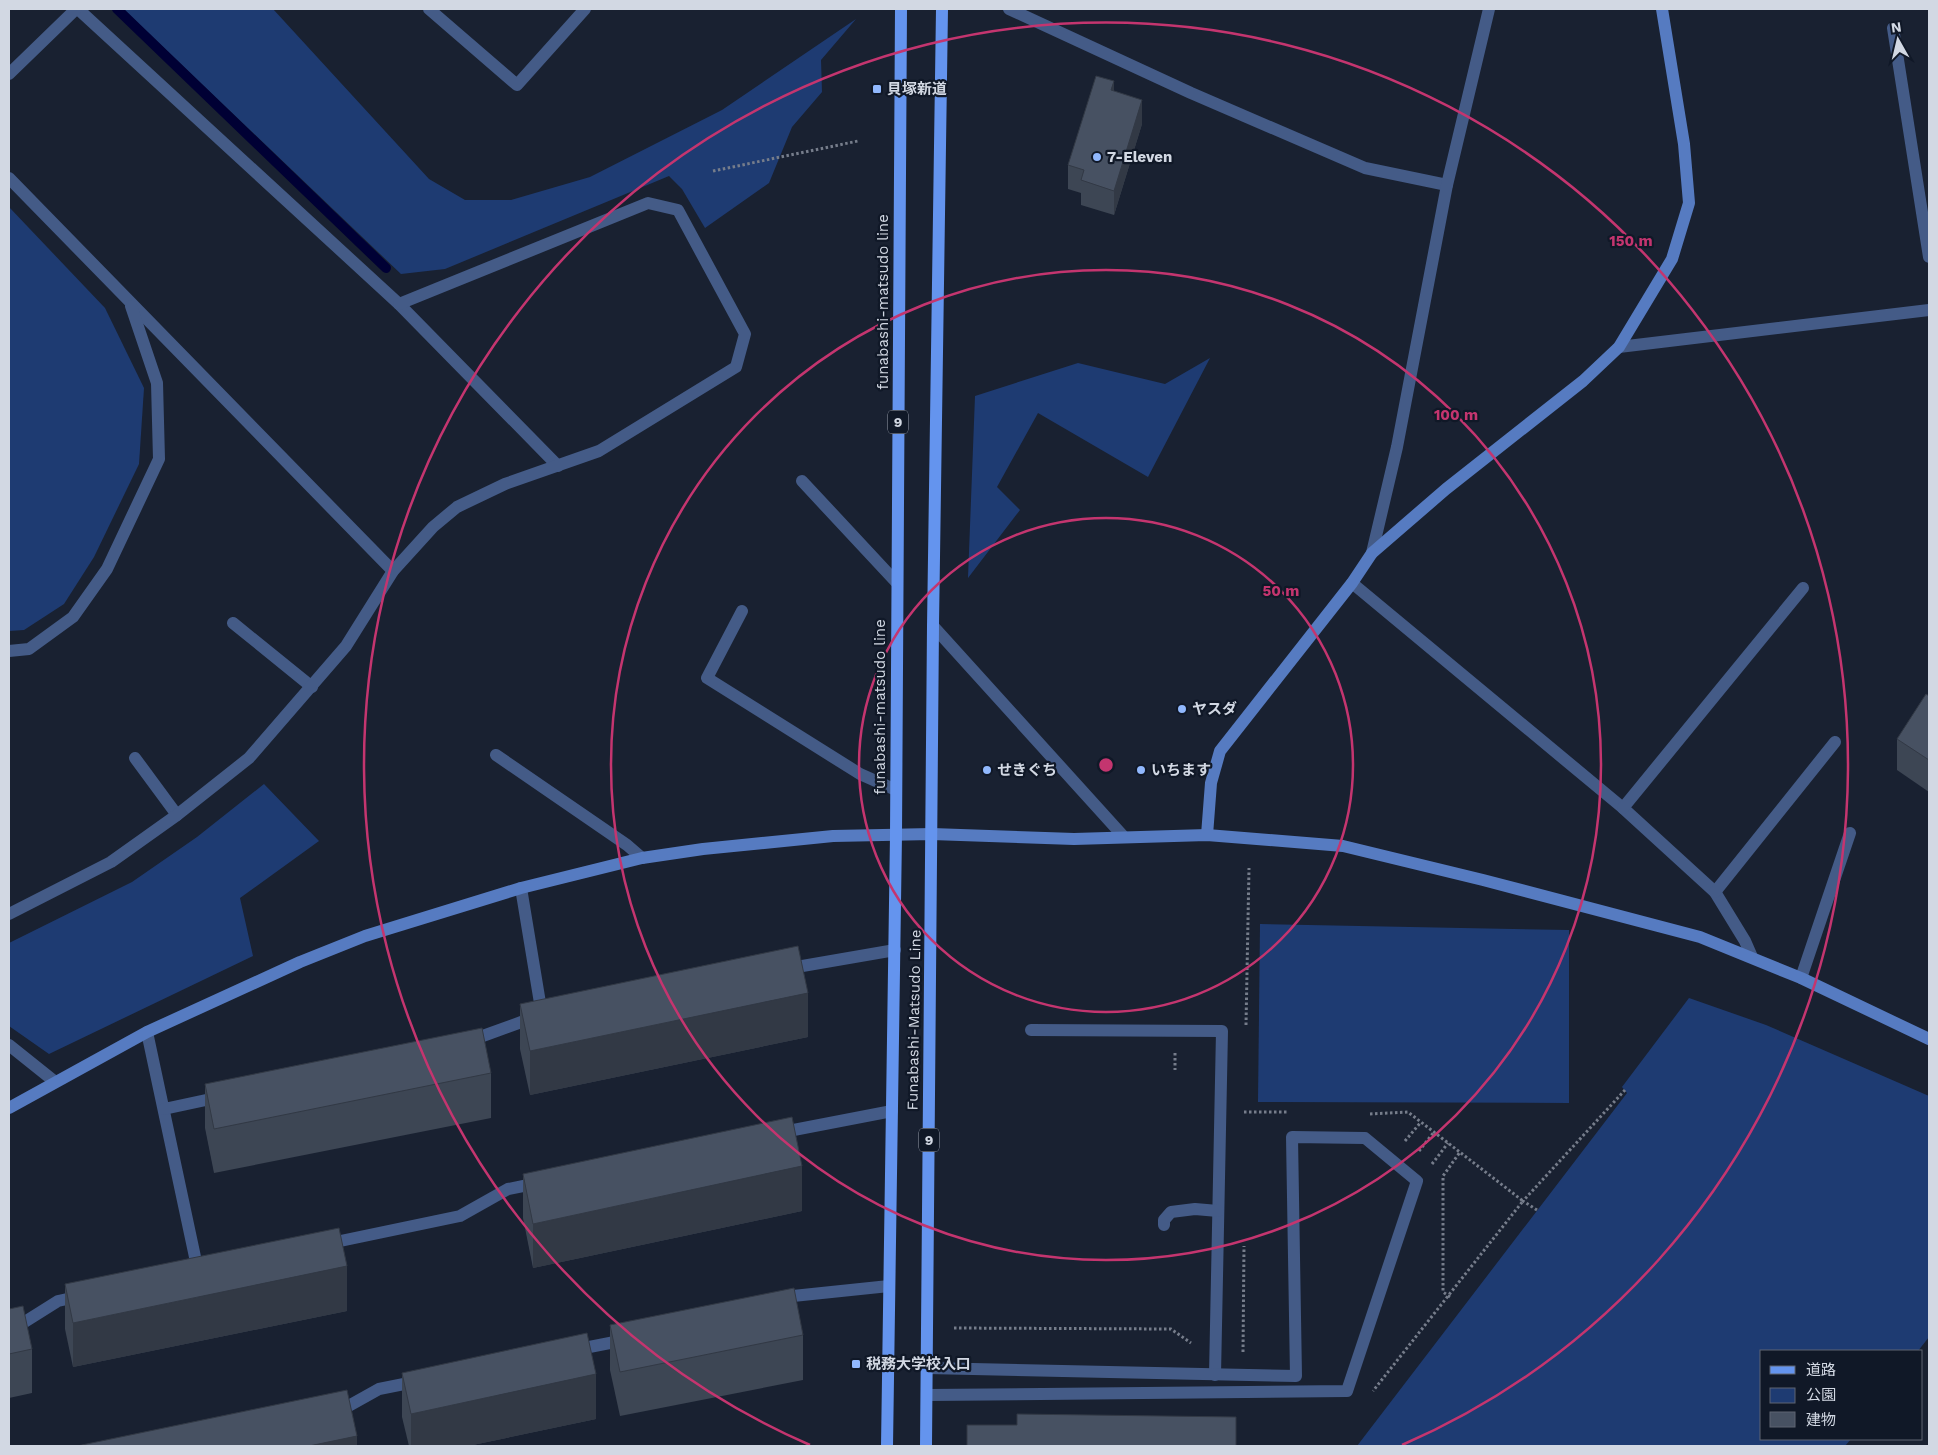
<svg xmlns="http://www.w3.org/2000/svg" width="1938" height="1455" font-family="'Work Sans','Noto Sans JP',sans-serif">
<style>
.green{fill:#1e3b72}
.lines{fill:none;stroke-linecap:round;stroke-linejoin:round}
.stream{stroke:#000034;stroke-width:10}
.path{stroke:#767d8b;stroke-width:3;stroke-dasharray:2.5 2.5;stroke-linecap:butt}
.lane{stroke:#445b87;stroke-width:12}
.street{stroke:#445b87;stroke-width:12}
.secondary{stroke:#567bc1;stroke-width:12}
.primary{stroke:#6494ee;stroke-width:12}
.wall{fill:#3d4654}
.shaded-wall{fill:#323945}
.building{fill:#475162;stroke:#323945}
.ring{fill:none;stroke:#c4356f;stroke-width:2.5}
.poi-dot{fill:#91b8fd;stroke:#101827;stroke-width:2}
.labels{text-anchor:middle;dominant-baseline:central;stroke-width:4.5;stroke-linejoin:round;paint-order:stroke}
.shield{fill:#101827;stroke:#989eab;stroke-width:1}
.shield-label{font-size:14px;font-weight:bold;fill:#d2d8e3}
.poi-label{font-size:15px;font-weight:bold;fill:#d2d8e3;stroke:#101827;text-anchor:start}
.street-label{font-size:15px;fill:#d2d8e3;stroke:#101827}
.centre{fill:#c4356f;stroke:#101827;stroke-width:2.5}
.ring-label{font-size:15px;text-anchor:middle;font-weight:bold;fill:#c4356f;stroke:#101827;stroke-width:4.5;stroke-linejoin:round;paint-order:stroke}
</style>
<rect width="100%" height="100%" fill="#192131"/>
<!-- green -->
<g class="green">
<path d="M123,9H273L429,179L465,200H511L590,177L722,110L856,19L821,60L822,92L792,127L769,183L705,228L682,189L669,176L445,269L401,274Z"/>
<path d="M9,207L105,308L144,388L139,464L94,557L64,604L24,630L9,631Z"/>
<path d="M1210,358L1148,477L1038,413L997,487L1020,510L968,578L975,396L1078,363L1165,384Z"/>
<path d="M264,784L319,841L240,898L253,956L49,1054L9,1026V943L132,882L197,837Z"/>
<path d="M1260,924L1569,930V1103L1258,1102Z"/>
<path d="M1689,998L1766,1025L1929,1096V1337L1918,1351H1762V1439H1851L1845,1446H1357L1627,1093L1622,1087Z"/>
</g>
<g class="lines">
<!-- stream -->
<path class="stream" d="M117,9L386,268"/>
<!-- path -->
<g class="path">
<path d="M713,171L858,141"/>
<path d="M1246,1025L1249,868"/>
<path d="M1175,1053V1070"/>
<path d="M1244,1112H1289"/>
<path d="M1370,1114L1408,1112L1523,1201L1373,1391"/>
<path d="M1405,1141L1421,1122"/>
<path d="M1419,1151L1434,1132"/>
<path d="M1432,1164L1448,1143"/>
<path d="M1537,1210L1523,1201L1625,1090"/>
<path d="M1450,1297L1443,1292V1176L1460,1152"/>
<path d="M954,1328L1171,1329L1191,1343"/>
<path d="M1243,1352L1244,1246"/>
</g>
<!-- lane -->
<g class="lane">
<path d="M429,9L517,85L585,9"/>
<path d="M1893,28L1929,257"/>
<path d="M802,481L897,583"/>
<path d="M1352,583L1623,808L1715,892L1745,941L1752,957"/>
<path d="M233,623L312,687"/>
<path d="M933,626L1124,837"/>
<path d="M496,755L627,845L642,858"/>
<path d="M135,758L177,815"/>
<path d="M1623,808L1803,588"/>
<path d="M521,888L542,1015"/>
<path d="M1715,892L1835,742"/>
<path d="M785,969L895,950"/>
<path d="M1801,978L1850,833"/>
<path d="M1031,1030L1222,1031L1215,1375"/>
<path d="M147,1032L198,1271"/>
<path d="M469,1041L535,1017"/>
<path d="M164,1109L220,1097"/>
<path d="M778,1133L892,1111"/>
<path d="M1164,1225V1220L1171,1212L1195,1209L1218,1211"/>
<path d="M326,1244L460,1216L508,1189L538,1183"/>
<path d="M780,1302L793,1296L889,1286"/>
<path d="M9,1326L23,1323L58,1301L81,1296"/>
<path d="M574,1350L625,1340"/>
<path d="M927,1395L1347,1391L1417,1181L1365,1138L1292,1137L1296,1376L927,1368"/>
<path d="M336,1413L379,1389L419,1381"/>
</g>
<!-- street -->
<g class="street">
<path d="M78,9L399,304L558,466"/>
<path d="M1009,9L1191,93L1365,168L1447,185"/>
<path d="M9,74L76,9"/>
<path d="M9,178L393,571"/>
<path d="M1619,347L1929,310"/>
<path d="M1372,553L1397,447L1447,185L1489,9"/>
<path d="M742,611L707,678L860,774L896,790"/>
<path d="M9,651L29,649L73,617L107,569L159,459L157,383L131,306"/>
<path d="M9,914L111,862L177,815L249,758L346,646L393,571L433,527L457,507L505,484L599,451L736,367L745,334L678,210L648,203L399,304"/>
<path d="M9,1045L54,1081"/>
</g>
<!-- secondary -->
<g class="secondary">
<path d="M1207,835L1211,783L1220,751L1352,583L1372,553L1446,489L1583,381L1619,347L1672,259L1689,203L1684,144L1662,9"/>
<path d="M9,1108L147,1032L300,962L365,936L521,888L642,858L703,849L833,836L932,834L1074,839L1207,835L1343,846L1483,880L1700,937L1801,978L1929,1039"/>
</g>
<!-- primary -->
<g class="primary">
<path d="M887,1446L896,835L901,9"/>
<path d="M926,1446L933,626L942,9"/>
</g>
</g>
<!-- wall -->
<g class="wall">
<path d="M1114,91L1142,124L1114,215L1081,205V193L1068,189V165Z"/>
<path d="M1929,696V792L1897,770V739Z"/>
<path d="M520,1004L808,1037L530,1095L520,1049Z"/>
<path d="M491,1073V1118L214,1173L205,1128V1084Z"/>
<path d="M523,1174L802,1211L533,1268L523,1218Z"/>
<path d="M65,1284L347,1311L73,1367L65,1329Z"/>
<path d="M9,1309L32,1349V1393L9,1398Z"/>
<path d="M610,1325L803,1335V1380L620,1416L610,1370Z"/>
<path d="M402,1373L596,1419L468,1446H409L402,1417Z"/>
</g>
<!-- shaded-wall -->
<g class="shaded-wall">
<path d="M1114,81V105L1111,90Z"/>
<path d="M1142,100V124L1114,215V191Z"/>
<path d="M808,993V1037L530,1095V1051Z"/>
<path d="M802,1166V1211L533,1268V1224Z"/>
<path d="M347,1266V1311L73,1367V1323Z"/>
<path d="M596,1374V1419L468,1446H411V1414Z"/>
<path d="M357,1436V1446H309Z"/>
</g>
<!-- building -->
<g class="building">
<path d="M1096,76L1114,81L1111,90L1142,100L1114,191L1081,180L1084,170L1068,165Z"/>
<path d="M1926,694L1929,696V760L1897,739Z"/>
<path d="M798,946L808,993L530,1051L520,1004Z"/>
<path d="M482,1028L491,1073L214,1129L205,1084Z"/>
<path d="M792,1117L802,1166L533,1224L523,1174Z"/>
<path d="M339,1228L347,1266L73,1323L65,1284Z"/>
<path d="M794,1288L803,1335L620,1372L610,1325Z"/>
<path d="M23,1306L32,1349L9,1354V1309Z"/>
<path d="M587,1333L596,1374L411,1414L402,1373Z"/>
<path d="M347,1390L357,1436L309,1446H77Z"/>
<path d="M1017,1414L1236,1417V1446H967V1425H1017Z"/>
</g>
<!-- distance rings -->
<g class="ring">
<circle cx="1106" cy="765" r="247"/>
<circle cx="1106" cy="765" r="495"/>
<path d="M810 1445A742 742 0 1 1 1402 1445"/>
</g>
<!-- markers -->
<g class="poi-dot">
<rect x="872" y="84" width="10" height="10" rx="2.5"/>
<circle cx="1097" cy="157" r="5"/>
<circle cx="1182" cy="709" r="5"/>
<circle cx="987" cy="770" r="5"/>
<circle cx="1141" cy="770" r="5"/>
<rect x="851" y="1359" width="10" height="10" rx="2.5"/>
</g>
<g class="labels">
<!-- shield labels -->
<g class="shield">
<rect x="888" y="410.5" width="20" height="23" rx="4"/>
<rect x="919" y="1128.5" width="20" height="23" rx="4"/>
</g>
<g class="shield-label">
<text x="898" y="422">9</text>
<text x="929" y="1140">9</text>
</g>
<!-- poi labels -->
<g class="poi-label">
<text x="887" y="89">貝塚新道</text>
<text x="1107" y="157">7-Eleven</text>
<text x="1192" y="709">ヤスダ</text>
<text x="997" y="770">せきぐち</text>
<text x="1151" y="770">いちます</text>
<text x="866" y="1364">税務大学校入口</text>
</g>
<!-- street labels -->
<g class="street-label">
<text transform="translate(883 302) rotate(-90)">funabashi-matsudo line</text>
<text transform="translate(880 707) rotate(-90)">funabashi-matsudo line</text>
<text transform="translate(914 1020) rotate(-89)">Funabashi-Matsudo Line</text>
</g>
</g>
<circle cx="1106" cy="765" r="8" class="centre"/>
<g class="ring-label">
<text x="1631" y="246">150 m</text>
<text x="1456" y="420">100 m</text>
<text x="1281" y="596">50 m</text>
</g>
<!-- border -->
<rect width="1938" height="1455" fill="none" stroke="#d2d8e3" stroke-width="20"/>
<!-- legend -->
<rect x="1760" y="1350" width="162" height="90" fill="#101827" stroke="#5e6572"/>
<rect x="1770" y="1366" width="25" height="8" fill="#6494ee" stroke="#5e6572"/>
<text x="1806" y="1375" font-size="15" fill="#d2d8e3">道路</text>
<rect x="1770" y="1388" width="25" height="15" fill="#1e3b72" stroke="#5e6572"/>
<text x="1806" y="1400" font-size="15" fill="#d2d8e3">公園</text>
<rect x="1770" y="1412" width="25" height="15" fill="#475162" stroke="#5e6572"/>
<text x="1806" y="1425" font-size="15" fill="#d2d8e3">建物</text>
<!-- north arrow -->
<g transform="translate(1898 40) rotate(352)" stroke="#101827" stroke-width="4" paint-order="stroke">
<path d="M0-4L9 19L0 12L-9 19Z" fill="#d2d8e3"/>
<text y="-8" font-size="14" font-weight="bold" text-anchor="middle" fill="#d2d8e3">N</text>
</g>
</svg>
